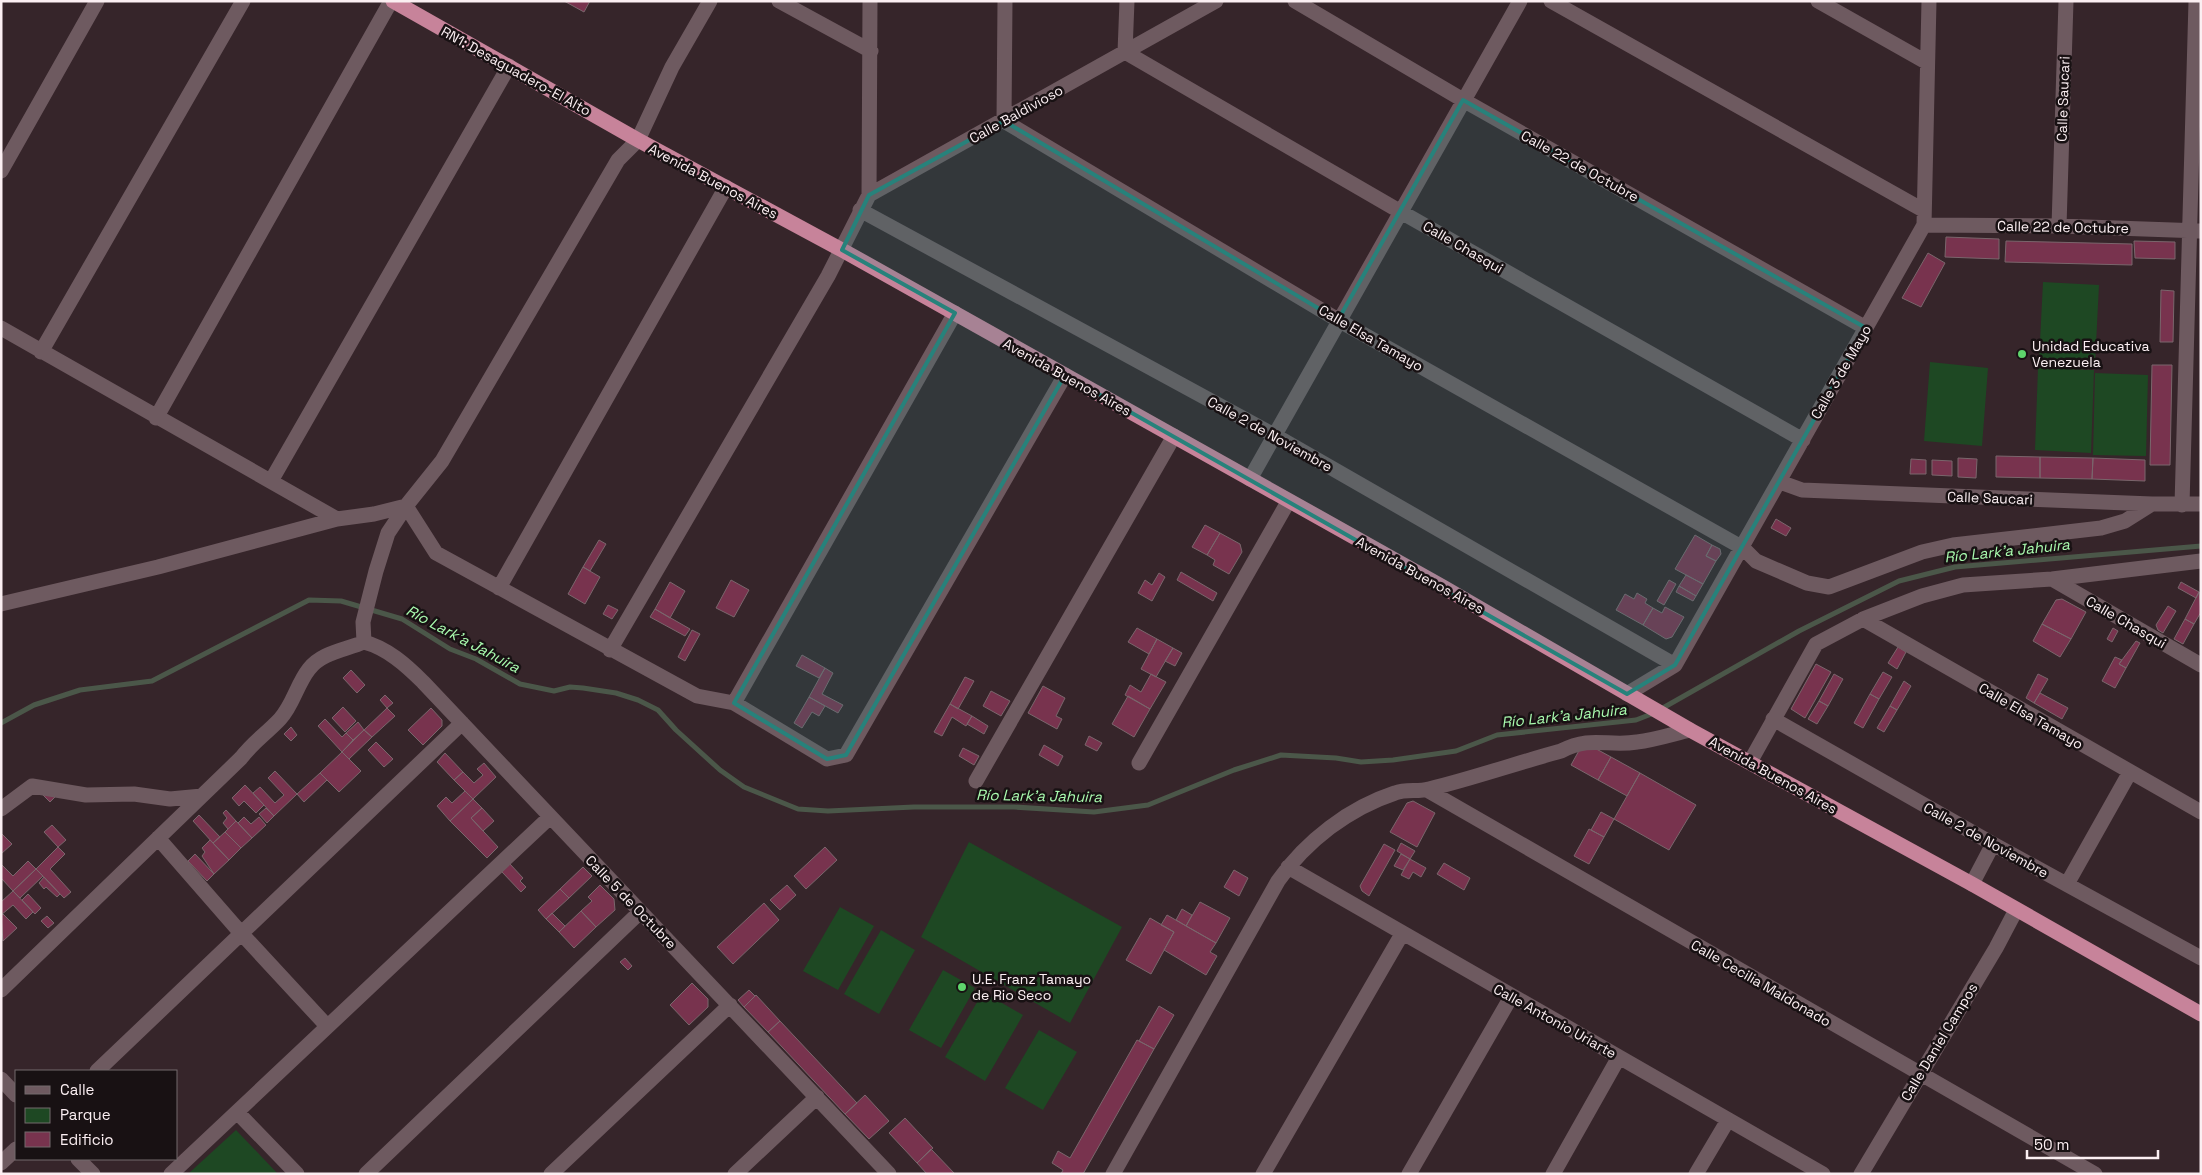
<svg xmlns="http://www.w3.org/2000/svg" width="2202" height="1175" font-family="'Space Grotesk',sans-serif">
	<rect width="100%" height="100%" fill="#36252a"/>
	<path fill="#1e4823" d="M2043 282 2099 285 2095 364 2039 361Z
		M1930 362 1988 368 1982 446 1924 441Z
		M2038 368 2094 370 2091 453 2035 450Z
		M2095 373 2148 375 2146 456 2093 455Z
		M969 842 1122 927 1070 1023 921 937Z
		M840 907 874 926 838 990 803 971Z
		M881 930 915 950 879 1014 844 994Z
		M943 970 975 988 941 1048 909 1030Z
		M983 992 1023 1015 985 1081 945 1057Z
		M1039 1030 1077 1052 1043 1110 1005 1088Z
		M236 1130 278 1174H188Z"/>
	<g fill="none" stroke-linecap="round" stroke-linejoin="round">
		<path stroke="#4b5749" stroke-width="5" d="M1661 709 1799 631 1899 581 1955 567 2201 546
			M1 723 34 705 80 690 152 681 309 600 341 601 402 619 450 649 476 659 520 684 554 691 570 687 583 688 616 693 638 700 658 710 676 730 720 770 744 787 798 809 828 811 914 807H1014L1094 812 1148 805 1234 770 1281 755 1336 758 1361 762 1393 760 1456 751 1497 735 1636 720 1654 713"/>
	</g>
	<path fill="#78334e" stroke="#7a666c" d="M564 1H590L584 12Z
		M1946 237 1999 239V259L1945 257Z
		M2006 241 2132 244V265L2005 262Z
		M2134 241 2175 242V259L2135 258Z
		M1928 253 1945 263 1921 307 1902 298Z
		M2161 290 2174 291 2173 342H2160Z
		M2152 365H2172L2170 465H2150Z
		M1996 456 2040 457V478L1996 477Z
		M2040 457 2093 458 2092 479 2040 478Z
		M1958 458 1977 459 1976 478 1958 477Z
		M2093 458 2145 460V481L2092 479Z
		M1911 459 1926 460V474H1910Z
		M1932 460 1952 461V476L1932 475Z
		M1776 519 1791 528 1786 536 1771 528Z
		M1205 525 1220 533 1207 555 1192 547Z
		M1220 533 1240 544 1242 552 1229 574 1213 565 1215 560 1207 555Z
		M1695 535 1712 545 1706 556 1716 561 1703 584 1675 569Z
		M599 540 606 544 590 571 583 567Z
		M1712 545 1720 549 1721 554 1716 561 1706 556Z
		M583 567 600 577 585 604 568 594Z
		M1181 572 1217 593 1213 601 1177 580Z
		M1159 573 1165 577 1152 601 1138 593 1145 580 1152 585Z
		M1686 575 1703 584 1696 596 1679 586Z
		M731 580 749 590 734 617 716 608Z
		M1669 580 1676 584 1664 605 1657 601Z
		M670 582 685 591 670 618 655 609Z
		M2181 582 2199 592 2196 598 2178 588Z
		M1679 586 1696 596 1693 601 1676 592Z
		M2199 592 2201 612 2194 624 2185 619Z
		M1637 593 1647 599 1645 603 1653 608 1643 625 1616 610 1625 594 1634 599Z
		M2062 599 2086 612 2071 639 2042 624 2056 600Z
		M608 605 618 610 612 619 603 614Z
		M2168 606 2176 611 2163 633 2158 630 2156 625Z
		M1665 607 1684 617 1672 637 1666 639 1643 625 1653 608 1662 613Z
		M655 609 690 629 685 636 650 617Z
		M2185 619 2194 624 2183 644 2174 639Z
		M2042 624 2071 639 2060 657 2033 641Z
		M1137 628 1157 639 1149 654 1128 642Z
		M2113 628 2118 631 2112 642 2107 639Z
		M692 630 700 634 685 661 678 657Z
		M1157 639 1173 648 1156 677 1141 669Z
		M2136 641 2140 643 2126 668 2119 664Z
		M1898 647 1906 652 1897 669 1888 663Z
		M1173 648 1182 653 1175 666 1165 661Z
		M802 655 825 668 819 678 796 666Z
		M2115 657 2122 660 2119 664 2126 668 2115 688 2102 681Z
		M1816 664 1831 672 1805 718 1791 709Z
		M825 668 833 673 822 694 843 705 838 713 809 697Z
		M351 670 365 685 357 693 343 678Z
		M1883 672 1892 677 1879 699 1870 694Z
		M1151 674 1166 682 1150 709 1125 695 1130 685 1141 692Z
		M1834 674 1843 679 1828 706 1819 701Z
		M2038 674 2048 679 2034 703 2026 698Z
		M965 677 974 681 958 709 950 704Z
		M1904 681 1911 686 1897 710 1890 706Z
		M1043 686 1065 698 1056 716 1062 719 1057 729 1028 713Z
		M991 691 1010 701 1001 716 983 706Z
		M2040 693 2068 708 2062 719 2034 703Z
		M1870 694 1879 699 1863 728 1854 723Z
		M385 695 393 703 387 708 380 700Z
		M1128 696 1150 709 1134 737 1112 724Z
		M809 697 825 706 819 716 812 712 802 728 794 723Z
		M1819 701 1828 706 1817 724 1808 719Z
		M950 704 972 716 966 726 952 717 942 736 934 732Z
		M1890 706 1897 710 1884 732 1877 728Z
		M343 707 356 721 345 732 332 718Z
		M387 708 395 716 372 737 364 730Z
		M431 708 442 720V726L423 745 408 730Z
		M972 716 988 726 984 734 967 724Z
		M325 719 342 737 346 733 353 740 342 752 318 726Z
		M358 722 364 730 353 740 346 733Z
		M291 727 297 735 291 741 284 734Z
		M364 730 372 737 349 759 342 752Z
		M1089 736 1102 743 1097 751 1085 745Z
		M376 742 393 759 384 767 368 750Z
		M1044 745 1063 756 1058 766 1039 755Z
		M1589 745 1611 757 1598 780 1571 765 1581 747Z
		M963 748 979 756 974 765 959 756Z
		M342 752 361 771 339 792 320 773Z
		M445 753 463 772 454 780 437 762Z
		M1611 757 1640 773 1627 796 1598 780Z
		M484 763 496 777 473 799 454 780 463 772 474 783 483 775 477 769Z
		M275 771 297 794 274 816 253 793 260 787 275 803 284 795 268 778Z
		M320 773 327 780 304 802 297 794Z
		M1640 773 1696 805 1669 850 1614 819Z
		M245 785 264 805 256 813 244 801 239 806 232 798Z
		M465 791 473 799 450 821 437 806 446 797 452 803Z
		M40 792 55 797 50 802Z
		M473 799 482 808 471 818 498 847 487 858 450 821Z
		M1413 801 1435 813 1417 847 1390 832 1407 803Z
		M266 808 274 816 267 823 259 814Z
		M482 808 494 821 483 831 471 818Z
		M226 810 236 821 228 829 223 823 227 818 223 813Z
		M1601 812 1614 819 1604 837 1591 830Z
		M199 815 220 837 213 843 193 821Z
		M244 817 251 824 259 817 266 825 252 838 238 823Z
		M236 821 252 838 241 848 225 832Z
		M52 825 66 840 58 847 44 832Z
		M1589 829 1604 837 1589 864 1574 856Z
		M225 832 241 848 229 860 213 843Z
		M1 833 12 844 1 854Z
		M210 840 229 860 214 874 202 856 205 852 202 848Z
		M1401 843 1415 851 1410 859 1397 851Z
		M1384 844 1395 850 1369 896 1362 891 1360 886Z
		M58 847 65 854 50 869 71 892 64 898 36 869Z
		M825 847 837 860 806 889 794 876Z
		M195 854 214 874 207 881 188 861Z
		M1401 854 1410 859 1403 870 1394 866Z
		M1410 859 1426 868 1421 877 1413 872 1409 879 1401 875Z
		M28 861 36 869 13 891 1 878V864L13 876Z
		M1444 863 1470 878 1464 890 1437 874Z
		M510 864 523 878 520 881 526 887 521 892 502 872Z
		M583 867 592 876 569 898 560 889Z
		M36 869 43 876 20 898 13 891Z
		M1234 870 1248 878 1239 896 1224 887Z
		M44 877 60 894 57 897 46 887 44 889 39 883Z
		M600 885 614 899 615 910 596 927 581 911 592 901 588 897Z
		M787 885 796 895 780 910 770 900Z
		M560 889 569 898 546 919 538 910Z
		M13 891 33 912 26 919 13 905 1 915V902Z
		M28 894 41 908 35 914 22 900Z
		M1200 902 1230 918 1216 943 1186 926Z
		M764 903 779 920 733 964 717 947Z
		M1182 909 1192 915 1186 926 1176 920Z
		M581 911 596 927 574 948 559 932Z
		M552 913 565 926 559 932 546 919Z
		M3 914 17 928 3 941 1 915Z
		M1167 915 1216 943 1210 952 1217 956 1206 975 1164 950 1174 932 1161 925Z
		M47 916 54 923 48 928 41 921Z
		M1150 918 1174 932 1151 974 1126 960Z
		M625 958 632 966 628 970 620 962Z
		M692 983 708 999V1007L689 1025 670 1005Z
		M749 990 755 996 744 1007 738 1000Z
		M756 995 780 1021 768 1032 744 1007Z
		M1159 1006 1174 1015 1154 1049 1139 1041Z
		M780 1021 857 1103 845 1114 768 1032Z
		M1137 1040 1154 1049 1083 1174H1061L1063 1170 1052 1163 1058 1151 1070 1158Z
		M865 1095 889 1121 869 1139 845 1114Z
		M905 1118 933 1148 917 1163 889 1133Z
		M931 1149 955 1174H927L917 1163Z"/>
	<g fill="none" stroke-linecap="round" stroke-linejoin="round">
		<path stroke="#6e5a60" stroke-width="15" d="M779 1 871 51
			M1005 1 1004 121 1338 320 1743 548 1756 561 1807 583 1829 587 1922 552 1953 545 2101 528 2125 521 2152 504
			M1127 1 1125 52 1401 212 1803 440
			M1295 1 1463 100 1866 328
			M1551 1 1923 210
			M1818 1 1926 62
			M1 171 97 1
			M869 195 870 1
			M860 210 1274 435 1675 665
			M1924 225 2059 226 2201 231
			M2059 226 2066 1
			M1 328 337 519
			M41 352 243 1
			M156 418 391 1
			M1250 479 1520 1
			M271 481 509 66
			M1780 482 1802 490 2152 504H2201
			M2182 505 2196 1
			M2052 579 2201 665
			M499 588 726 187
			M1 604 158 567 337 519 374 514 406 506 442 461 618 160 638 140
			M1863 619 2201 812
			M364 642 363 622 376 571 388 533 406 506 436 553 697 696 734 703 827 759 846 755 1065 375
			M364 642C387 648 406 665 423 682L889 1174
			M610 650 828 276 869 195 1216 1
			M1627 694 1675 665 1924 225 1929 1
			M734 703 955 313
			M1773 719 1993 844 2201 958
			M1750 762 1816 644 1863 619 1922 596 1963 585 2052 579 2201 561
			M1139 763 1288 502
			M976 781 1174 436
			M1427 790 2095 1174
			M1 809 32 786 86 795 134 794 170 799 202 796
			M158 838 240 932 327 1026
			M1288 867 1823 1174
			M1972 884 1993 844
			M2067 884 2130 772
			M1 990 241 758C254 741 266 734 280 719 293 705 297 684 309 669 322 652 346 650 364 642
			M97 1071 462 723
			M1 1079 16 1095
			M237 1112 297 1174
			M78 1159 93 1174
			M1 1163 16 1149
			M171 1174 550 817
			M366 1174 640 912
			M551 1174 730 1005
			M735 1174 817 1097
			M1113 1174 1278 881C1306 841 1349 808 1395 793 1406 789 1418 792 1429 789 1474 778 1517 763 1561 751 1592 735 1607 747 1637 742 1655 740 1673 734 1690 730
			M1263 1174 1402 934
			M1409 1174 1511 997
			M1553 1174 1619 1057
			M1696 1174 1728 1120
			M1861 1174 1996 948 2016 910"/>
		<path stroke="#6e5a60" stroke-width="15" d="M638 140 672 67 710 1"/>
		<path stroke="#c7839a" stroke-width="15" d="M393 1 638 140 842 250 1443 587 1690 730 1972 884 2201 1014"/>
	</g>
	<path fill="#27827b" fill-opacity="0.2" stroke="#27827b" stroke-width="4" stroke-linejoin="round" d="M1463 100 1866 328 1675 665 1627 694 1065 375 846 755 827 759 734 703 955 313 842 250 869 195 1004 121 1338 320Z"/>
	<g fill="#5ed56c" stroke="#181113" stroke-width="2">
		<circle cx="2022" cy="354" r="5"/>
		<circle cx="962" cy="987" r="5"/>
	</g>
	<g text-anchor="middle" stroke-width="5" stroke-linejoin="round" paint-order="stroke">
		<g font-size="14" fill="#fbeff2" stroke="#181113">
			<text transform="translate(516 71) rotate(29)" y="5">RN1: Desaguadero-El Alto</text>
			<text transform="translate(2063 99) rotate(-88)" y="5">Calle Saucari</text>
			<text transform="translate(1016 114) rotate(-29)" y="5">Calle Baldivioso</text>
			<text transform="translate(1580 166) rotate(29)" y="5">Calle 22 de Octubre</text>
			<text transform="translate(713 181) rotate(28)" y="5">Avenida Buenos Aires</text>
			<text transform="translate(2063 227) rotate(1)" y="5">Calle 22 de Octubre</text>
			<text transform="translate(1463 247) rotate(30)" y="5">Calle Chasqui</text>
			<text transform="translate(1371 338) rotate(30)" y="5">Calle Elsa Tamayo</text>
			<text transform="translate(1841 372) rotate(-60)" y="5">Calle 3 de Mayo</text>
			<text transform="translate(1067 377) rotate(29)" y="5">Avenida Buenos Aires</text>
			<text transform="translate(1270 434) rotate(29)" y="5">Calle 2 de Noviembre</text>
			<text transform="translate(1990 498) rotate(2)" y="5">Calle Saucari</text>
			<text transform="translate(1420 575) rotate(29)" y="5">Avenida Buenos Aires</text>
			<text transform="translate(2126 622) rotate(30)" y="5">Calle Chasqui</text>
			<text transform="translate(2031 716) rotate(30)" y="5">Calle Elsa Tamayo</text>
			<text transform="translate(1773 775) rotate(29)" y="5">Avenida Buenos Aires</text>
			<text transform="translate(1986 840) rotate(29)" y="5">Calle 2 de Noviembre</text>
			<text transform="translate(631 902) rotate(46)" y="5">Calle 5 de Octubre</text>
			<text transform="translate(1761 983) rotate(30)" y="5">Calle Cecilia Maldonado</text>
			<text transform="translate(1555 1021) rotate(29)" y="5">Calle Antonio Uriarte</text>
			<text transform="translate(1939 1042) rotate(-59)" y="5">Calle Daniel Campos</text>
		</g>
		<g font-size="14" fill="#fbeff2" stroke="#181113" text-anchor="start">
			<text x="2032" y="351">Unidad Educativa<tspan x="2032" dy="16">Venezuela</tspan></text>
			<text x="972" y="984">U.E. Franz Tamayo<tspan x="972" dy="16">de Rio Seco</tspan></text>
		</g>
		<g font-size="15" font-style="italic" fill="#aafcaf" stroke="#181113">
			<text transform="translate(2007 551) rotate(-6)" y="5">Río Lark’a Jahuira</text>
			<text transform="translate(463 639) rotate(28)" y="5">Río Lark’a Jahuira</text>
			<text transform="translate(1564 716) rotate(-6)" y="5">Río Lark’a Jahuira</text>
			<text transform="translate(1039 796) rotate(1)" y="5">Río Lark’a Jahuira</text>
		</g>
	</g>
	<rect width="2202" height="1175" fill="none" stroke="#fbeff2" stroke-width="5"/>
	<rect x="15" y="1070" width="162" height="90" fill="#181113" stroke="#736a6c"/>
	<rect x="25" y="1086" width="25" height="8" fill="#6e5a60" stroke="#736a6c"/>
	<text x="60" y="1095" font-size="15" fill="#fbeff2">Calle</text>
	<rect x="25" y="1108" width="25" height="15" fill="#1e4823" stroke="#736a6c"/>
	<text x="60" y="1120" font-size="15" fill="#fbeff2">Parque</text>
	<rect x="25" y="1132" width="25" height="15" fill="#78334e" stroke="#736a6c"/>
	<text x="60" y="1145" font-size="15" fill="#fbeff2">Edificio</text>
	<path d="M2027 1150v8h131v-8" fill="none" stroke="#fbeff2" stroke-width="2.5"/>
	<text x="2034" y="1150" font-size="15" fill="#fbeff2" stroke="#181113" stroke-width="4" paint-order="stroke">50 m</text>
</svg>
